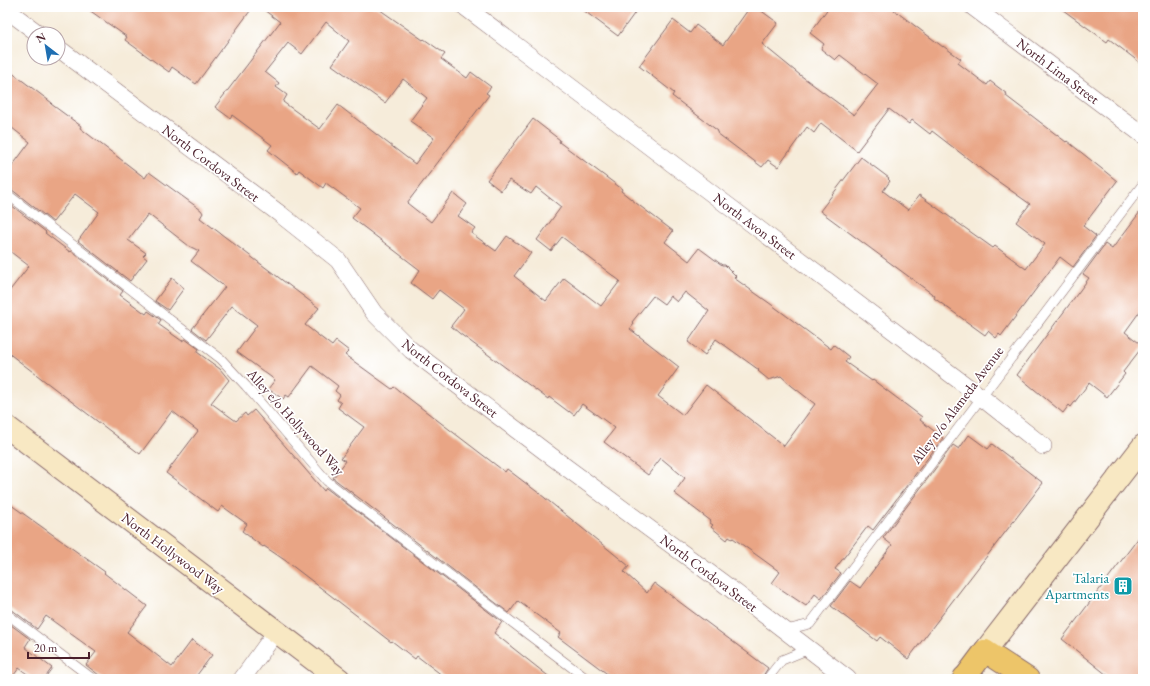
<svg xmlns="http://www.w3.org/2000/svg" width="1150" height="686" font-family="'EB Garamond',serif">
	<rect width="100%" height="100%" fill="#fff"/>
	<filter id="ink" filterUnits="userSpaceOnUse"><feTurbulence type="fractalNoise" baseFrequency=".025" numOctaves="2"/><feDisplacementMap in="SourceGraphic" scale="8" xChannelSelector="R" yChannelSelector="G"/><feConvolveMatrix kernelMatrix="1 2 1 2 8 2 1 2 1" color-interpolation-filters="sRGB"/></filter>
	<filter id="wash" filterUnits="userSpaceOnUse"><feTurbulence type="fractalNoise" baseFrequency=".012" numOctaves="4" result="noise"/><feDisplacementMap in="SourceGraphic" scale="16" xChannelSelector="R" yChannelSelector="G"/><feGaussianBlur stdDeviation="0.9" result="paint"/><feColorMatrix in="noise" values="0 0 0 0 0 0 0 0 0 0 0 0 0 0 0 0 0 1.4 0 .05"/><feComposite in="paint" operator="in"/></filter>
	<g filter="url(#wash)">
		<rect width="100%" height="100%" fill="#f6ecda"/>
		<g id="blocks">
			<path fill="#e9a585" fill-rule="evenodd" d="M85 7H253L196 84 172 67 169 72 125 40 127 37Z
				M260 7H376L423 40 424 39 445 54 441 59 467 78 471 72 491 87 486 93 489 95 407 203 431 222 453 193 467 204 458 216 475 228 471 233 496 251 507 236 531 253 514 276 546 301 564 278 601 306 620 281 562 237 551 251 537 240 561 207 536 187 531 194 509 180 501 191 487 180 533 119 560 140 559 142 622 189 621 191 636 203 673 231 665 242 689 261 699 248 722 265H725L736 276 734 278 772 305 831 349 834 345 849 357 845 362 872 381 873 380 922 417 920 420 943 438 873 530 868 526 835 569 841 573 821 599 815 594 806 606 772 583 780 572 733 538 732 539 729 537 727 540 711 527 713 525 710 523 711 521 674 493 685 478 661 458 648 475 604 442 615 428 582 404 574 415 569 411V412L549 397 548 399 459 333 451 326 464 309 439 290 432 299 411 283 420 270 352 218 360 208 326 183 323 188 299 170 297 173 268 150 272 145 232 115 230 118 215 107 280 22ZM326 22 349 41 332 65 385 103 403 79 427 98 410 121 434 138 415 164 338 105 320 129 283 102 287 95 276 87 279 83 265 72 288 43 302 54ZM685 292 709 311 688 342 705 355 716 339 759 370 758 371 769 380 781 376 792 386 815 404 784 446 706 385 683 415 658 396 679 367 630 329 634 324 632 322 653 296 664 304 670 296 677 302Z
				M579 7H639L618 36Z
				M750 7H756L778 23 762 44 800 75 854 115 878 84 840 55 835 60 821 49 824 44 810 33 829 7H890L943 47V46L961 59 958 63 987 85 990 81 1007 94 1006 96 1066 142 1067 141 1117 181 1083 226 1096 236 1073 267 1060 257 1001 336 999 334 996 338 988 331 985 335 934 298 935 296 820 211 861 157 889 178 888 179 890 181 883 191 908 210 919 195 993 248 995 246 1026 269 1045 244 1016 222 1030 204 989 175 932 131 930 134 912 120 909 124 889 109 857 151 821 123 814 133 807 127 778 167 768 160 762 167 717 133 718 131 672 96 674 93 639 66 673 20 690 33 696 25 723 45Z
				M1059 7H1143V65L1109 39 1107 42Z
				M7 69 52 103 51 104 81 126 80 128 145 178 149 172 201 210 203 213 200 218 319 308 305 325 332 346 336 341 349 351 345 355 392 389 394 387 505 472 507 469 540 494 629 566 624 572 647 593 654 583 768 668 761 679H614L558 637 561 633 518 601 509 613 333 478 346 461 341 458 364 427 338 408 341 403 337 400 340 395 335 391 338 386 312 366 289 397 286 395 283 399 268 389 275 380 237 352 257 325 232 306 206 340 192 329 225 287 191 261 199 251 189 246 148 214 128 240 146 253 143 256 147 259 130 281 78 241 99 212 75 194 53 222 11 189 7 188V173L30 142 7 124Z
				M7 202 46 232 45 233 70 252 71 251 123 291 120 295 146 314 148 311 161 320 158 324 182 341 185 339 199 349 197 352 220 369 229 380 211 403 236 421 245 413 247 416 254 410 324 491 326 488 502 622 494 633 552 679H447L417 656 415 659 392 641 391 642 286 561 264 546 263 547 242 531 247 524 222 506 218 512 166 473 198 431 172 411 140 454 7 352V294L29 266 7 249Z
				M1143 208V307L1125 332 1143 346 1123 372 1125 374 1107 397 1089 383 1071 407 1069 405 1063 413 1017 375 1089 278 1083 274 1105 244 1112 249Z
				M172 278 184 288 168 310 155 301Z
				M969 435 988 449 992 444 1043 483 908 659 880 637 877 641 831 606 850 581 860 588 892 545 883 538 953 445 959 449Z
				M7 502 105 572 104 573 147 606 127 632 172 667 192 640 212 655 194 679H104L86 665 96 652 46 616 37 629 11 609 7 608Z
				M1143 532V679H1112L1062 639Z
				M7 622 30 639 25 647 52 668 44 679H34L19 668 11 679H7Z"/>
		</g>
	</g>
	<g filter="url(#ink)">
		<use href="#blocks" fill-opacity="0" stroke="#866768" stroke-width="1"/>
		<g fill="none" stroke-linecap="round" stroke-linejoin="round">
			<g stroke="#866768" stroke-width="10">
				<path id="lane" d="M7 194 221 359 246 386 327 481 356 504 587 679
					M7 614 93 679
					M786 630 810 624 1143 184
					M767 679 782 660 809 649"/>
			</g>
			<g stroke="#866768" stroke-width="18">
				<path id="street" d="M465 7 981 397 1043 446
					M973 7 1143 135
					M7 10 39 34
					M58 48 280 214 338 260 374 313 411 350 563 465 723 583 848 679
					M242 679 276 632"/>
			</g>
			<g stroke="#866768" stroke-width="24">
				<path id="secondary" d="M7 427 339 679
					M985 651 1143 446"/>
			</g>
			<g stroke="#866768" stroke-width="24">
				<path id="primary" d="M964 679 985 651"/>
			</g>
			<g stroke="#866768" stroke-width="24">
				<path id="highway" d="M985 651 1028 679
					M964 678 966 679"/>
			</g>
			<use href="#lane" stroke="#fff" stroke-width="9"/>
			<use href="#street" stroke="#fff" stroke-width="17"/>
			<use href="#secondary" stroke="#f8e8c3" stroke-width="22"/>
			<use href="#primary" stroke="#edc569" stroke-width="22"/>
			<use href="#highway" stroke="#edc569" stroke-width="22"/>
		</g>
	</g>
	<defs>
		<g id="building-square" transform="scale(1)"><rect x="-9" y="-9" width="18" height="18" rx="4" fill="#0f9aa8" stroke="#fff"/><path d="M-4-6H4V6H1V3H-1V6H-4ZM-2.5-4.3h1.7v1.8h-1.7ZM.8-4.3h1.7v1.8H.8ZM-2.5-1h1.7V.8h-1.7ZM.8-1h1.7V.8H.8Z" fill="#fff"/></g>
	</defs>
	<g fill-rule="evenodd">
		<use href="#building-square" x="1123" y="586"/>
	</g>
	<g text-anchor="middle" stroke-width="3.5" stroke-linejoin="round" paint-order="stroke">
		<g font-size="14" fill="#4a1f2b" stroke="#fff">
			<text transform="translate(1058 71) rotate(37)" y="5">North Lima Street</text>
			<text transform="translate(211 163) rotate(37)" y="5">North Cordova Street</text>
			<text transform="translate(755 226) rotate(37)" y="5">North Avon Street</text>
			<text transform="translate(450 378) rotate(38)" y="5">North Cordova Street</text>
			<text transform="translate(957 405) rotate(-53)" y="5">Alley n/o Alameda Avenue</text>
			<text transform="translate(296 422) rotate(48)" y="5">Alley e/o Hollywood Way</text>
			<text transform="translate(173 553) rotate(37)" y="5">North Hollywood Way</text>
			<text transform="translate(709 573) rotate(37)" y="5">North Cordova Street</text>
		</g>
		<g font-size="14" fill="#0d838f" stroke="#fff" text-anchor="end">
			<text x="1109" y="583">Talaria<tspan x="1109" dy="16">Apartments</tspan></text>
		</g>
	</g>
	<rect width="1150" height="686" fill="none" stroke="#fff" stroke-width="24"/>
	<g transform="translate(46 46) rotate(329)"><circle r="19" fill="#ffffff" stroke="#b7a5aa"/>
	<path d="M0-3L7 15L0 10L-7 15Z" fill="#1f6fb2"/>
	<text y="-6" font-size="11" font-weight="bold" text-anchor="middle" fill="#4a1f2b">N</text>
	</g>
	<path d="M28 652v6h61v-6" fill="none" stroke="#4a1f2b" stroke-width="2"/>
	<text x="34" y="652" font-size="12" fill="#4a1f2b" stroke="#ffffff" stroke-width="3" paint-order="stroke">20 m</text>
</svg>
